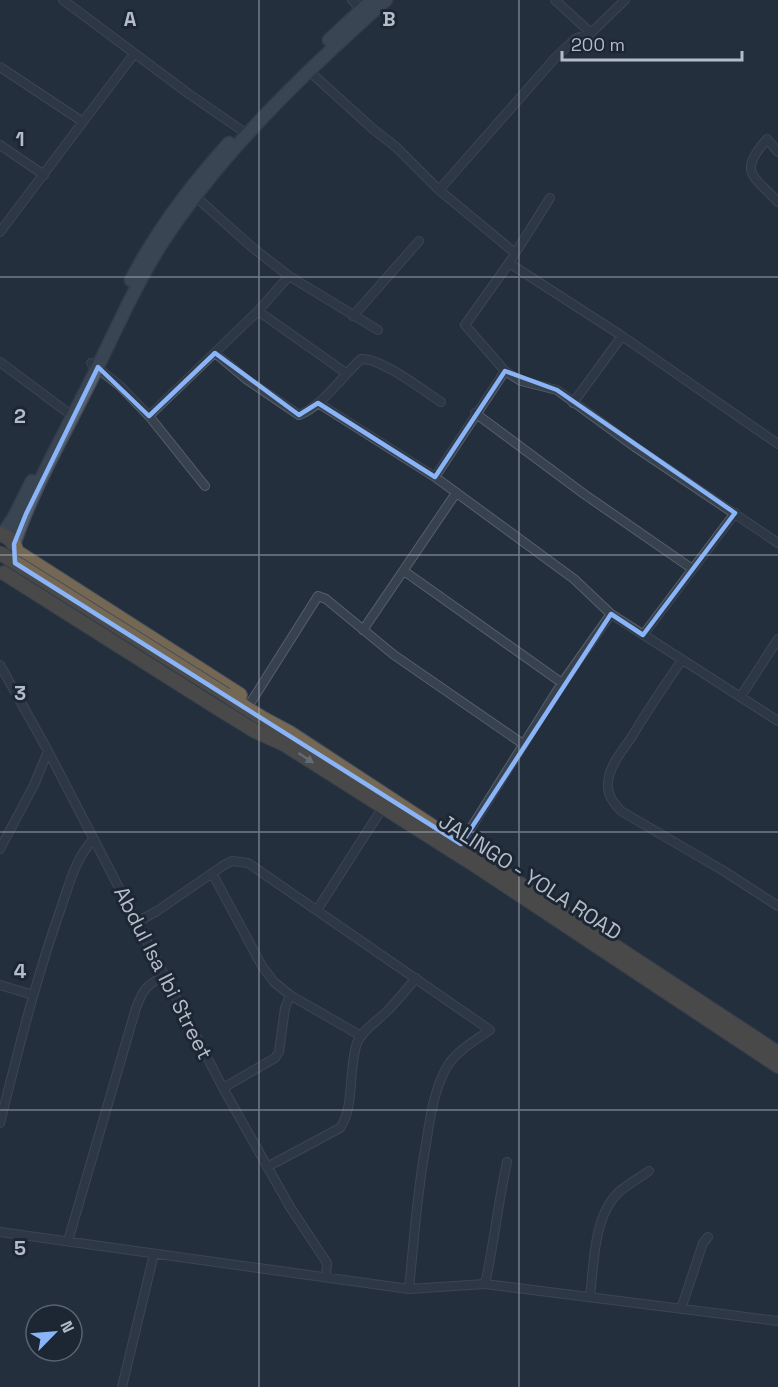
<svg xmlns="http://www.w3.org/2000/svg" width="778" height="1387" font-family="'Space Grotesk',sans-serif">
	<rect width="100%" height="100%" fill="#242f3e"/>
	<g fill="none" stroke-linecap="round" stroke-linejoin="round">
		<g stroke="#565f6c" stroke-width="10">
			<path id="street" d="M63 0 189 94 247 134
				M352 0 364 12
				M555 0 591 33
				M0 67 83 122
				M309 71 373 129 396 147 439 190 515 253
				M0 145 44 175
				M778 152 767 139C738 173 752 174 778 202
				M439 190 555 58 575 39 591 33 625 0
				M196 197 253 248 289 276
				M550 198 509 263 465 325 505 371 521 381 557 390 635 447 778 543
				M0 232 134 54
				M509 263 622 336 778 444
				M258 311 346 373
				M353 316 419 241
				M215 353 246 379 299 415C321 407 343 376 361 359 380 357 424 391 441 402
				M0 362 67 412
				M91 363 120 386 149 416 258 311 289 276 378 330
				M318 403 435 477 574 579 611 614 778 721
				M573 403 622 336
				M475 413 584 494 691 568
				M149 416 205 486
				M435 477 505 371
				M404 571 562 683
				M363 630 456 493
				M643 635 735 513
				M682 660C664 686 647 711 631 738 622 751 609 766 608 783 607 795 613 802 621 811L722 870 778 906
				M0 665 48 751 223 1088 290 1207 327 1263 326 1277
				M741 696 778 639
				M251 702 318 596 326 599 394 655 523 744
				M461 844 562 683 611 614
				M0 849 34 785 48 751
				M212 873 262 966 274 982 290 995 361 1036
				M317 910 383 807
				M137 922 157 911 224 865 232 861 248 863 490 1030C476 1040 458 1050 448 1065 434 1088 430 1118 426 1144 417 1192 414 1240 409 1289
				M0 985 33 995
				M223 1088 275 1058 279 1052 285 1008 290 995
				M0 1123C18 1051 36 978 61 908 69 885 76 856 94 839
				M267 1167 340 1128C355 1107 348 1069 357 1043 362 1030 379 1020 388 1010 398 1000 407 989 416 978
				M0 1232 409 1289 485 1284 778 1321
				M68 1241 136 1008C143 989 147 985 165 975
				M485 1284C494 1244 498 1203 507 1162
				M590 1297C594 1265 593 1216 619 1192 628 1184 639 1178 649 1171
				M681 1309 703 1243 708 1237
				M122 1387 154 1254"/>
		</g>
		<g stroke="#414a57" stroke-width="15">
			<path id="primary" d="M329 40 372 0
				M131 280C157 230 192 184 229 143
				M2 535 14 517 32 481
				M14 544C32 491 60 442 85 392 111 342 132 290 162 243 222 151 304 73 386 0"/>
		</g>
		<g stroke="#434c59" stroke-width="16">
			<path id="highway" d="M0 534C12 538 18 546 16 559
				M17 552 240 695
				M4 573 216 707 255 731 284 744 478 867 778 1066
				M226 695 262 718 290 733 778 1053"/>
		</g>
		<use href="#street" stroke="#38414e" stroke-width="8"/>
		<use href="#primary" stroke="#56606e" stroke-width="12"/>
		<use href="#highway" stroke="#746855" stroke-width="14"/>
		<g stroke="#434c59" stroke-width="16" stroke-linecap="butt">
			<path id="highway-bridge" d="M0 553 226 695"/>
		</g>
		<use href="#highway-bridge" stroke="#746855" stroke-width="14"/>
	</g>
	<defs><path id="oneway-solid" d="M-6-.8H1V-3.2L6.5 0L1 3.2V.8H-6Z" transform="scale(1.5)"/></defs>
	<use fill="#aeb4bd" href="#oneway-solid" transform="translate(306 758) rotate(33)"/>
	<path d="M0 0H778V1387H0ZM215 353 299 415 318 403 435 477 505 371 557 390 735 513 643 635 611 614 461 844 15 563 14 544 26 514 98 367 149 416Z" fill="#242f3e" fill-opacity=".55" fill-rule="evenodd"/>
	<path fill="none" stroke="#8ab4f8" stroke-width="4.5" stroke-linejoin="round" d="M215 353 299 415 318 403 435 477 505 371 557 390 735 513 643 635 611 614 461 844 15 563 14 544 26 514 98 367 149 416Z"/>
	<path fill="none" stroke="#b4bcc9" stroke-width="1.5" stroke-opacity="0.55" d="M259 0V1387M519 0V1387M0 277H778M0 555H778M0 832H778M0 1110H778"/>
	<g text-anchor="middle" stroke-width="6" stroke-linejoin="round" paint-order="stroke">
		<g font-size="21" fill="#b4bcc9" stroke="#1d2633">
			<text transform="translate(530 877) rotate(33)" y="7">JALINGO - YOLA ROAD</text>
			<text transform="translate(163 973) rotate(63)" y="7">Abdul Isa Ibi Street</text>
		</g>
	</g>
	<g font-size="20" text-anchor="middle" font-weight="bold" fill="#b4bcc9" stroke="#1d2633" stroke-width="6" stroke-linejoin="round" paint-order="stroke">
		<text x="130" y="26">A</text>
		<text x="389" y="26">B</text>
		<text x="20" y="146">1</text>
		<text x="20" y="423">2</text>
		<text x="20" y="700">3</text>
		<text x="20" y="978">4</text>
		<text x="20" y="1255">5</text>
	</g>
	<g transform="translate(54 1333) rotate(65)"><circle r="28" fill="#1d2633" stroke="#59626f" stroke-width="1.5"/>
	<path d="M0-4.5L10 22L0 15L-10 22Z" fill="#8ab4f8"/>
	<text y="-9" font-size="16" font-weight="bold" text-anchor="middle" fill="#b4bcc9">N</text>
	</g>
	<path d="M562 51v9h180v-9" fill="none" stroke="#b4bcc9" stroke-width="3"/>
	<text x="571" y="51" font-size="18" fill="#b4bcc9" stroke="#1d2633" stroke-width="4.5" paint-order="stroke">200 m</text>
</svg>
